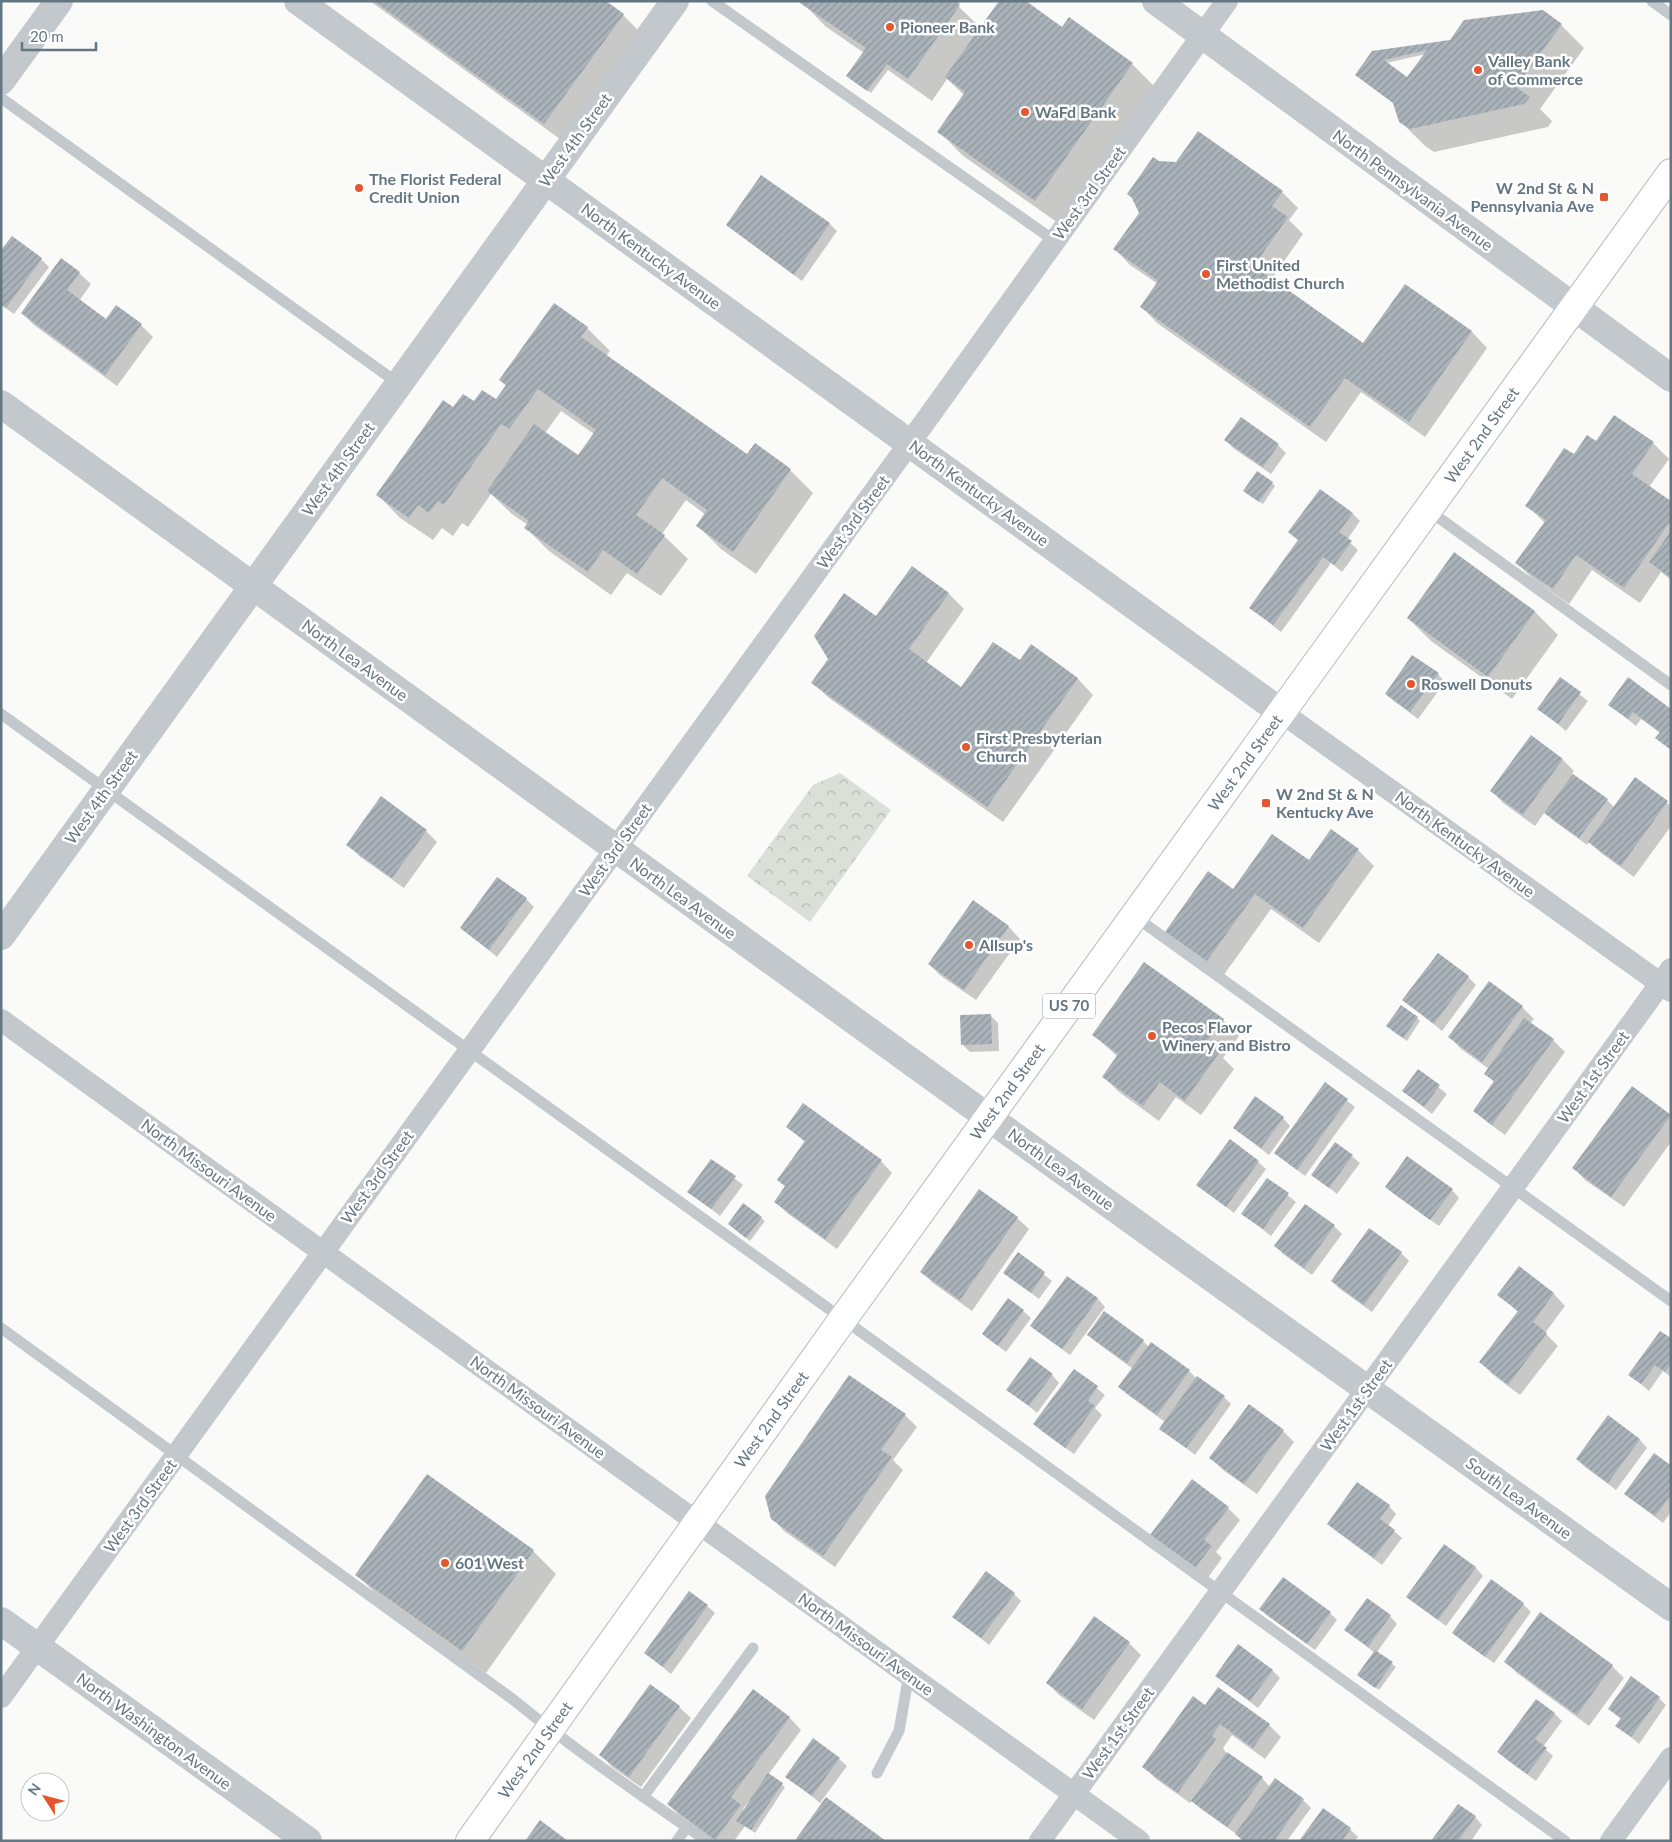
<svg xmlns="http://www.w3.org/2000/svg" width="1672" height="1842" font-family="Lato,sans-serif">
	<defs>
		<pattern id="forest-crowns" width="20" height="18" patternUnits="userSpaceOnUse" patternTransform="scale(1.25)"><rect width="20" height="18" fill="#dadfd7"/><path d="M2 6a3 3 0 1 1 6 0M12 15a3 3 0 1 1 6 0" fill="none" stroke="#b4b9b4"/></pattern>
		<pattern id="building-hatch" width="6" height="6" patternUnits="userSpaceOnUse" patternTransform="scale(1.25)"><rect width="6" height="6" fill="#aab3b9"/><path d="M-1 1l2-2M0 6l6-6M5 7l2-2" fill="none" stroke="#8e969c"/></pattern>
	</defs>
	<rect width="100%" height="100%" fill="#fafaf8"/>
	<path fill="url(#forest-crowns)" d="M840 773 891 810 810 922 747 876 813 785Z"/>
	<path fill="#0003" fill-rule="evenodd" d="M370 1H604L623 15 638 30 560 139Z
		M803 1H961L958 6 981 28 1062 29 1132 64 1155 87 1058 223 962 155 939 131 965 96 947 79 932 101 888 70 871 93 851 79 864 53 825 26 802 2Z
		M1561 25 1584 48 1540 109 1552 121 1548 127 1434 152 1424 145 1400 121 1373 52ZM1426 54 1408 78 1386 63Z
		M1198 133 1282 192 1298 208 1289 220 1303 234 1271 280 1364 345 1406 286 1472 332 1487 348 1425 437 1361 392 1326 442 1157 323 1142 307 1158 284 1130 265 1115 249 1140 213 1158 162 1176 163Z
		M810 211 830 224 837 231 802 281 727 225Z
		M12 238 41 259 49 267 14 314 1 305V252Z
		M79 273 91 284 79 301 106 321 141 325 153 337 117 386 34 325 22 313Z
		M587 328 610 351 606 356 747 456 790 470 813 493 756 574 721 549 698 526 706 515 686 500 662 534 688 559 661 596 627 573 611 595 549 551 526 528 528 525 512 514 491 494 468 527 462 523 453 536 442 528 433 540 400 518 377 494 454 409 474 403 496 401 506 386 501 380ZM561 411 594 434 578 456 545 433Z
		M1241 419 1278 445 1286 453 1271 474 1233 448 1226 440Z
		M1596 443H1653L1669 459 1649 487 1671 502V580L1661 572 1640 603 1592 570 1569 604 1533 579 1517 563 1545 523 1527 505 1574 456Z
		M1272 483 1275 486 1263 504 1248 494Z
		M1320 490 1353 514 1360 521 1347 540 1358 550 1342 572 1331 563 1281 632 1251 608 1299 541Z
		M1454 554 1535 612 1558 635 1512 699 1431 641 1408 618Z
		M948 593 964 609 926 663 962 688 1020 662 1031 646 1078 679 1093 695 1003 822 829 698 813 683Z
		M1438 674 1445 682 1418 719 1394 701 1386 694Z
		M1560 679 1588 701 1566 731 1539 709Z
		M1610 705 1671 710V750L1657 738 1660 733 1641 719 1636 726Z
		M1563 760 1574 771 1572 774 1607 800 1614 807 1635 779 1671 806V826L1634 877 1601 853 1589 842 1587 845 1554 821 1545 812 1535 826 1503 803 1492 791Z
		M426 831 437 842 404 888 359 856 348 844Z
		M1358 850 1374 866 1319 943 1271 909 1223 976 1182 947 1233 891 1310 862Z
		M498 878 526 899 534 907 497 957 461 928Z
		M974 902 1009 927 1020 939 976 1000 941 976 929 964Z
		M1468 977 1476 985 1442 1031 1404 1000Z
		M1489 983 1522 1007 1534 1019 1530 1024 1553 1040 1565 1052 1505 1135 1487 1122 1475 1111 1495 1083 1485 1073 1489 1069 1461 1049 1450 1037Z
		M991 1016 998 1023 999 1051 970 1052 962 1044Z
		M1417 1018 1420 1021 1407 1041 1391 1030Z
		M1223 1020 1239 1036 1223 1058 1234 1069 1201 1115 1176 1097 1159 1121 1119 1092 1104 1077 1118 1057 1094 1035Z
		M1418 1071 1447 1094 1432 1114 1403 1091Z
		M1326 1084 1355 1107 1305 1176 1275 1153Z
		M1632 1087 1671 1115V1142L1624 1207 1585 1180 1574 1168Z
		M1283 1118 1290 1126 1269 1155 1234 1128Z
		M787 1126 881 1161 892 1173 837 1249 787 1213 776 1202 786 1187 779 1180 806 1143Z
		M1352 1156 1360 1163 1337 1194 1313 1175Z
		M712 1161 743 1185 720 1216 689 1191Z
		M1258 1162 1266 1169 1234 1213 1198 1185Z
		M1268 1180 1296 1202 1271 1236 1243 1214Z
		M1386 1187 1452 1190 1459 1198 1439 1226 1394 1194Z
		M1306 1205 1334 1226 1342 1234 1312 1275 1283 1254 1276 1246Z
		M761 1218 765 1221 750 1241 733 1228Z
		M1017 1218 1029 1229 972 1311 933 1283 922 1272Z
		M1370 1230 1401 1253 1409 1261 1372 1312 1340 1289 1332 1281Z
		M1018 1254 1052 1281 1039 1299 1005 1273Z
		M1519 1268 1554 1294 1565 1306 1545 1333 1558 1346 1520 1395 1492 1374 1481 1362 1519 1313 1499 1294Z
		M1067 1277 1098 1299 1105 1307 1070 1355 1040 1333 1032 1326Z
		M1023 1311 1031 1318 1006 1352 983 1334Z
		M1088 1334 1143 1341 1149 1347 1189 1371 1197 1379 1224 1397 1231 1404 1195 1455 1161 1428 1165 1422 1128 1395 1120 1387 1133 1369 1096 1342Z
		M1671 1340V1377L1663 1371 1649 1391 1630 1375Z
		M1074 1370 1105 1395 1095 1408 1102 1415 1074 1454 1043 1432 1035 1424Z
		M1052 1375 1059 1383 1037 1413 1008 1389Z
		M905 1415 917 1427 893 1460 903 1470 835 1567 784 1531 772 1518Z
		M1608 1417 1640 1440 1647 1448 1616 1490 1585 1467 1577 1459Z
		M1283 1431 1294 1442 1257 1494 1223 1470 1211 1458Z
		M1671 1464V1512L1663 1523 1634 1501 1626 1494Z
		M428 1476 533 1551 556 1574 486 1673 380 1598 357 1575Z
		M1389 1506 1396 1514 1388 1526 1402 1538 1382 1565 1336 1531 1328 1524Z
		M1228 1508 1240 1520 1216 1552 1222 1558 1207 1579 1163 1547Z
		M1445 1546 1476 1568 1483 1576 1446 1626 1416 1604 1408 1596Z
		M1491 1581 1523 1604 1531 1612 1494 1663 1462 1640 1454 1632Z
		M1014 1594 1021 1601 989 1645 954 1617Z
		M707 1606 715 1613 671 1674 645 1653Z
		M1261 1609 1330 1613 1337 1620 1315 1650 1268 1616Z
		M1540 1614 1612 1666 1624 1678 1589 1726 1517 1673 1506 1662Z
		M1390 1616 1397 1624 1377 1652 1396 1667 1379 1690 1362 1678 1375 1653 1346 1630Z
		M1095 1618 1129 1643 1141 1655 1094 1720 1059 1695 1048 1683Z
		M1272 1670 1280 1678 1258 1708 1225 1683 1217 1676Z
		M753 1691 790 1718 801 1730 768 1775 785 1787 755 1833 745 1826 734 1841H714L680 1816 668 1804ZM749 1801 750 1802 745 1811 743 1809Z
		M1659 1698 1666 1705 1639 1744 1617 1725 1621 1719 1609 1709Z
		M679 1707 691 1718 641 1787 612 1767 601 1755Z
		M1206 1707 1269 1725 1281 1737 1265 1759 1232 1735 1223 1748 1226 1753 1262 1778 1270 1787 1303 1800 1311 1808 1287 1841H1243L1235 1833 1201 1809 1192 1801 1190 1803 1156 1779 1144 1767Z
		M1554 1713 1562 1721 1543 1747 1553 1756 1536 1781 1507 1760 1499 1752Z
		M839 1759 847 1766 820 1803 787 1776Z
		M1323 1810 1350 1829 1358 1837 1355 1841H1300Z
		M1475 1817 1482 1825 1471 1841H1433Z"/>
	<path fill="url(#building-hatch)" fill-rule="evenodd" d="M374 1H606L624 14 544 124Z
		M801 1H954L960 5 908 79 887 64 867 91 846 76 866 48 800 3Z
		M999 1H1026L1062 27 1069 17 1133 63 1035 201 937 132 965 92 945 77Z
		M1543 10 1562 24 1516 87 1530 97 1524 104 1410 129 1399 122 1393 103 1355 75 1372 51 1450 40 1464 20ZM1427 50 1407 77 1384 60Z
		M1198 131 1283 191 1272 206 1288 217 1254 266 1363 343 1405 284 1472 331 1409 422 1345 378 1310 427 1140 307 1158 281 1113 249 1139 213 1132 198 1127 194 1153 157 1159 161 1176 162Z
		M761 175 830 223 794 275 726 225Z
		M12 236 42 258 6 308 1 304V250Z
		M61 258 80 272 67 290 106 319 116 305 142 324 105 375 21 313Z
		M554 303 588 327 581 337 747 454 755 443 791 469 733 552 696 526 707 510 662 478 636 515 665 535 637 574 603 550 588 572 524 528 529 521 487 491 534 424 578 455 596 430 538 389 509 429 501 424 444 505 438 501 429 513 418 505 409 518 376 495 443 400 453 407 463 394 474 401 482 390 496 399 506 385 499 380Z
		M1614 415 1654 442 1632 474 1671 501V520L1624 588 1576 555 1553 589 1515 563 1546 520 1525 506 1564 448 1574 454 1587 435 1596 441Z
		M1241 417 1279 444 1263 467 1224 440Z
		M1257 471 1273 482 1259 502 1243 491Z
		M1320 489 1353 513 1339 532 1352 541 1334 565 1323 557 1273 625 1249 608 1298 540 1288 532Z
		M1671 531V578L1649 562Z
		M1454 552 1535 611 1488 677 1407 618Z
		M912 566 949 593 909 649 961 687 993 642 1020 660 1031 644 1078 678 987 807 811 683 828 659 814 636 844 593 876 616Z
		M1412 655 1439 673 1410 712 1385 694Z
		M1560 677 1581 692 1558 724 1537 709Z
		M1628 677 1671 709V750L1655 738 1660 732 1633 712 1628 719 1608 705Z
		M1531 735 1563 759 1523 815 1490 791Z
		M1573 774 1608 799 1579 838 1544 813Z
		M1635 777 1668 801 1621 866 1588 842Z
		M381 796 427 830 392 878 346 845Z
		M1331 829 1359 849 1303 928 1255 894 1207 961 1165 932 1208 871 1233 889 1272 834 1309 860Z
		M497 877 527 898 489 950 460 928Z
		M973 900 1009 926 964 990 928 964Z
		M1438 953 1469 976 1434 1024 1402 1000Z
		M1144 962 1224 1019 1206 1043 1219 1053 1185 1101 1160 1082 1143 1106 1102 1077 1118 1054 1092 1035Z
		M1489 981 1523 1006 1482 1062 1448 1037Z
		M1401 1005 1418 1017 1403 1038 1386 1026Z
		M991 1014 992 1044 961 1045 960 1015Z
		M1524 1018 1554 1039 1492 1125 1473 1111 1494 1081 1484 1074Z
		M1418 1069 1440 1085 1424 1107 1402 1091Z
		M1325 1082 1348 1099 1297 1170 1274 1153Z
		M1632 1086 1671 1115 1611 1197 1572 1168Z
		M1255 1096 1284 1117 1261 1148 1233 1128Z
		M803 1103 882 1160 825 1239 774 1202 785 1186 777 1180 805 1141 786 1127Z
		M1230 1139 1259 1161 1226 1207 1196 1185Z
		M1335 1142 1353 1155 1329 1188 1311 1175Z
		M1407 1156 1453 1189 1430 1220 1385 1187Z
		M711 1159 736 1176 711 1209 687 1192Z
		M1267 1178 1289 1193 1263 1229 1241 1214Z
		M979 1189 1018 1217 960 1300 920 1272Z
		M743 1203 762 1217 746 1238 728 1224Z
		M1305 1204 1335 1225 1304 1268 1274 1246Z
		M1369 1228 1402 1252 1364 1305 1331 1281Z
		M1018 1252 1045 1272 1031 1293 1003 1273Z
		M1519 1266 1554 1293 1533 1322 1547 1333 1508 1385 1479 1362 1518 1311 1497 1295Z
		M1067 1276 1098 1298 1062 1349 1030 1326Z
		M1008 1298 1024 1310 998 1346 982 1334Z
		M1104 1311 1144 1340 1127 1363 1087 1335Z
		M1660 1331 1671 1338V1364L1665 1372 1655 1365 1641 1384 1628 1375Z
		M1151 1342 1190 1370 1157 1415 1118 1387Z
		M1030 1357 1053 1374 1029 1406 1006 1390Z
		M1074 1369 1098 1386 1088 1401 1095 1406 1065 1448 1033 1424Z
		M849 1375 906 1414 881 1450 892 1457 823 1556 771 1519 765 1496Z
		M1197 1376 1225 1396 1186 1448 1159 1429Z
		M1249 1404 1284 1430 1244 1484 1209 1458Z
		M1608 1415 1640 1439 1608 1483 1576 1459Z
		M1654 1453 1669 1464 1671 1462V1495L1655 1516 1624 1494Z
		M427 1474 534 1550 462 1651 355 1575Z
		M1192 1479 1229 1507 1204 1540 1212 1546 1194 1569 1150 1535Z
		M1357 1482 1390 1505 1380 1519 1395 1530 1374 1558 1327 1524Z
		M1444 1544 1476 1567 1438 1620 1406 1597Z
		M986 1571 1015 1593 981 1638 952 1617Z
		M1283 1577 1331 1612 1307 1644 1259 1609Z
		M1491 1579 1524 1603 1485 1657 1452 1633Z
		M689 1591 708 1605 663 1667 644 1653Z
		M1367 1598 1391 1615 1368 1647 1344 1630Z
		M1540 1612 1613 1665 1577 1715 1504 1662Z
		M1094 1616 1130 1642 1082 1709 1046 1683Z
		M1238 1644 1273 1670 1250 1701 1215 1676Z
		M1375 1650 1393 1662 1375 1688 1357 1675Z
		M1631 1676 1660 1697 1631 1737 1615 1726 1621 1718 1608 1709Z
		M650 1684 680 1706 629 1777 599 1755Z
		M1218 1687 1270 1724 1253 1748 1220 1724 1212 1736 1216 1739 1178 1793 1142 1767 1193 1696 1205 1705Z
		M753 1689 790 1717 731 1797 741 1805 715 1840 667 1804Z
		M1536 1699 1555 1713 1535 1739 1547 1748 1527 1774 1497 1752Z
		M813 1738 840 1758 812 1796 785 1777Z
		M1227 1752 1263 1777 1227 1827 1191 1801Z
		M768 1773 783 1783 751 1830 736 1821Z
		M1275 1778 1304 1799 1274 1841H1244L1235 1834Z
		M826 1797 886 1841H798L796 1839Z
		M1458 1804 1476 1816 1458 1841H1431Z
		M1323 1808 1351 1828 1342 1841H1299Z
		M540 1820 568 1841H525Z"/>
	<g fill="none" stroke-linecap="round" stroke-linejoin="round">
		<g stroke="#b5babe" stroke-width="30">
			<g id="primary">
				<path id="s1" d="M470 1841 843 1319 1671 173"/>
			</g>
		</g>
		<path stroke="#c3c8cc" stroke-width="11" d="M712 1 1055 241
			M1652 1 1671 15
			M1 98 399 384
			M1428 510 1671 685
			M1 714 843 1319 1565 1841
			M1134 916 1671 1301
			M1 1328 515 1701C576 1751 642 1796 707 1841
			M877 1773 899 1731 909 1674
			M643 1797 753 1648
			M677 1841 687 1827"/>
		<path stroke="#c3c8cc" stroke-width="22" d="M1281 712 1671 991
			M1 1020 1139 1841
			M1 1697 932 412 1227 1
			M1040 1841 1671 969
			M1611 1841 1671 1758"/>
		<path stroke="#c3c8cc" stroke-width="28" d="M298 1 1281 712
			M1156 1 1671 378
			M1 81 59 1
			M1 404 989 1118 1671 1607
			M1 936 675 1
			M1 1621 308 1841"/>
		<use href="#primary" stroke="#fff" stroke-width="28"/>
	</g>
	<g fill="#e4572e" stroke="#fff" stroke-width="2">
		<circle cx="890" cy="27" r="5"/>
		<circle cx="1478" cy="70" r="5"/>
		<circle cx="1025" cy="112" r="5"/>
		<circle cx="359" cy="188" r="5"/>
		<rect x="1599" y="192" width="10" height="10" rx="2.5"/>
		<circle cx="1206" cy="274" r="5"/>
		<circle cx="1411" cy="684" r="5"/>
		<circle cx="966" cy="747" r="5"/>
		<rect x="1261" y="798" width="10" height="10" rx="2.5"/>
		<circle cx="969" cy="945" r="5"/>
		<circle cx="1152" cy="1036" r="5"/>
		<circle cx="445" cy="1563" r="5"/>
	</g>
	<g text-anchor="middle" stroke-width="5" stroke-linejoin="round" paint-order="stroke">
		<rect fill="#fff" stroke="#939fa8" stroke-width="1" x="1043" y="993.5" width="52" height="25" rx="4"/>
		<g font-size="15" font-weight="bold" fill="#657683">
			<text x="1069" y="1011">US 70</text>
		</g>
		<g font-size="16" font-weight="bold" fill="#657683" stroke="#fff" text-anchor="start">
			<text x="900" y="33">Pioneer Bank</text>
			<text x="1488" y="67">Valley Bank<tspan x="1488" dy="18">of Commerce</tspan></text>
			<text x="1035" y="118">WaFd Bank</text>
			<text x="369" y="185">The Florist Federal<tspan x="369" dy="18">Credit Union</tspan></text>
			<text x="1594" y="194" text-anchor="end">W 2nd St &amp; N<tspan x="1594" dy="18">Pennsylvania Ave</tspan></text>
			<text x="1216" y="271">First United<tspan x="1216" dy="18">Methodist Church</tspan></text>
			<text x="1421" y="690">Roswell Donuts</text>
			<text x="976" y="744">First Presbyterian<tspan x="976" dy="18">Church</tspan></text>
			<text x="1276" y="800">W 2nd St &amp; N<tspan x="1276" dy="18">Kentucky Ave</tspan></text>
			<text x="979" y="951">Allsup's</text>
			<text x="1162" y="1033">Pecos Flavor<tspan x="1162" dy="18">Winery and Bistro</tspan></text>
			<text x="455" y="1569">601 West</text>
		</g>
		<g font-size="16" fill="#657683" stroke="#fff">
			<text transform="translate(575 140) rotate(-54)" y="6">West 4th Street</text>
			<text transform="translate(1413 190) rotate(36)" y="6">North Pennsylvania Avenue</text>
			<text transform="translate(1089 193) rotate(-54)" y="6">West 3rd Street</text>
			<text transform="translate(651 256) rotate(36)" y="6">North Kentucky Avenue</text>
			<text dy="6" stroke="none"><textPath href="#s1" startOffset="1732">West 2nd Street</textPath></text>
			<text transform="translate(338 469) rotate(-54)" y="6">West 4th Street</text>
			<text transform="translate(979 493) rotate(36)" y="6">North Kentucky Avenue</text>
			<text transform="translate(853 522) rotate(-54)" y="6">West 3rd Street</text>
			<text transform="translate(355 660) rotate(36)" y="6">North Lea Avenue</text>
			<text dy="6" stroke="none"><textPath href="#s1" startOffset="1328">West 2nd Street</textPath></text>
			<text transform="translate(101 797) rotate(-54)" y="6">West 4th Street</text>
			<text transform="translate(1465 844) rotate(36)" y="6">North Kentucky Avenue</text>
			<text transform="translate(615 850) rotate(-54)" y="6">West 3rd Street</text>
			<text transform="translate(683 898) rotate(36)" y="6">North Lea Avenue</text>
			<text transform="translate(1593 1077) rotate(-54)" y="6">West 1st Street</text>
			<text dy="6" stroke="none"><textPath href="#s1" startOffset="922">West 2nd Street</textPath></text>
			<text transform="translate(1061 1169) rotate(36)" y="6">North Lea Avenue</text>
			<text transform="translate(209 1170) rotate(36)" y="6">North Missouri Avenue</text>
			<text transform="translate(377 1177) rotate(-54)" y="6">West 3rd Street</text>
			<text transform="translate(1356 1405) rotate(-54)" y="6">West 1st Street</text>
			<text transform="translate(538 1407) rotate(36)" y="6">North Missouri Avenue</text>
			<text dy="6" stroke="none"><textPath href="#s1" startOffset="518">West 2nd Street</textPath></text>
			<text transform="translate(1519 1498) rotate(36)" y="6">South Lea Avenue</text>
			<text transform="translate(140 1506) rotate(-54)" y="6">West 3rd Street</text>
			<text transform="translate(866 1644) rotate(36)" y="6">North Missouri Avenue</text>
			<text transform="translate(154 1731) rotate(36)" y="6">North Washington Avenue</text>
			<text transform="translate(1118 1733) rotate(-54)" y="6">West 1st Street</text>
			<text dy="6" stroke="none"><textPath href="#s1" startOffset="112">West 2nd Street</textPath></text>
		</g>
	</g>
	<rect width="1672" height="1842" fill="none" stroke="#657683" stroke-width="5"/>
	<g transform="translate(45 1797) rotate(306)"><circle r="24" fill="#ffffff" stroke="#c1c8cd"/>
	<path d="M0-4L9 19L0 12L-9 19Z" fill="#e4572e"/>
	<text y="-8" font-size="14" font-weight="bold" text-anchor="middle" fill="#657683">N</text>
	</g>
	<path d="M22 42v8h74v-8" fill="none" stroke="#657683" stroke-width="2.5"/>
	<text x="30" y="42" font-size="15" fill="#657683" stroke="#ffffff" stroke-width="4" paint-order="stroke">20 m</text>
</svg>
